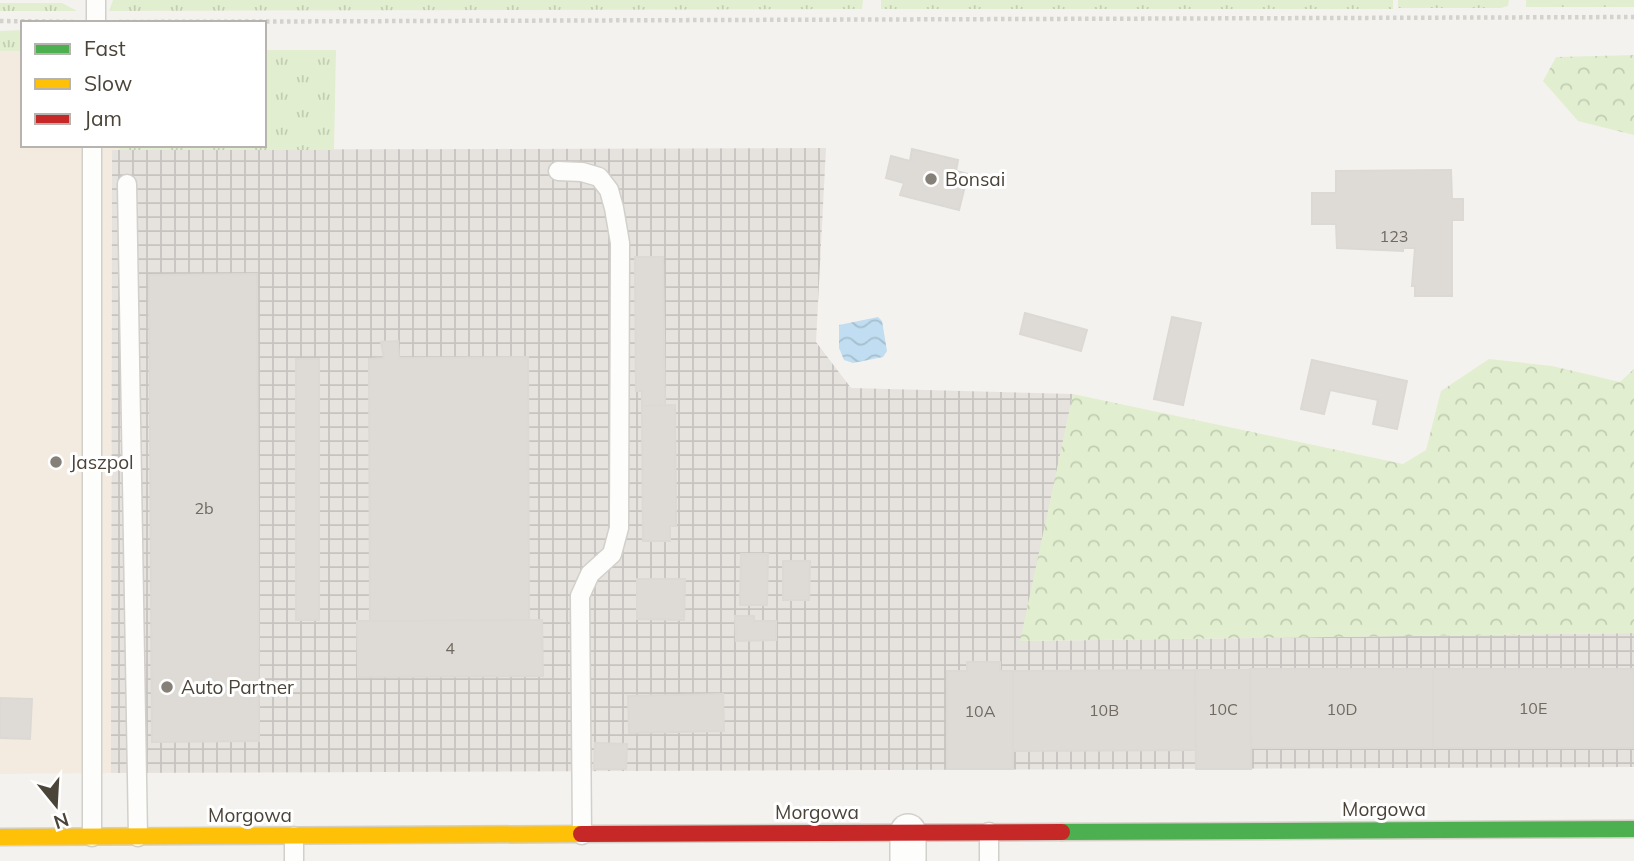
<svg xmlns="http://www.w3.org/2000/svg" width="1634" height="861" font-family="Mulish,sans-serif">
	<defs>
		<pattern id="industrial-grid" width="8" height="8" patternUnits="userSpaceOnUse" patternTransform="scale(1.75)"><rect width="8" height="8" fill="#e6e2de"/><path d="M0 4h8M4 0v8" fill="none" stroke="#c7c3bf"/></pattern>
		<pattern id="grass-tufts" width="24" height="20" patternUnits="userSpaceOnUse" patternTransform="scale(1.75)"><rect width="24" height="20" fill="#e1eecf"/><path d="M3 7l-1-3M5 7V3M7 7l1-3M15 17l-1-3M17 17v-4M19 17l1-3" fill="none" stroke="#c3cdb2"/></pattern>
		<pattern id="forest-crowns" width="20" height="18" patternUnits="userSpaceOnUse" patternTransform="scale(1.75)"><rect width="20" height="18" fill="#e1eecf"/><path d="M2 6a3 3 0 1 1 6 0M12 15a3 3 0 1 1 6 0" fill="none" stroke="#c3cdb2"/></pattern>
		<pattern id="water-waves" width="16" height="10" patternUnits="userSpaceOnUse" patternTransform="scale(1.75)"><rect width="16" height="10" fill="#c0ddf1"/><path d="M0 5q4-4 8 0t8 0" fill="none" stroke="#a6bfcf"/></pattern>
	</defs>
	<rect width="100%" height="100%" fill="#f4f2ee"/>
	<path fill="#f3ebdf" d="M0 51H23V145H119V150H112L111 773 0 774Z"/>
	<path fill="url(#industrial-grid)" d="M826 148 816 342 851 388 1073 394 1021 641 1634 633V767L111 773 112 150Z"/>
	<path fill="url(#grass-tufts)" d="M113 0H863L862 9 109 11Z
		M881 0H1393V9H881Z
		M1398 0H1509L1508 6 1501 8H1398Z
		M1526 0H1634V7H1526Z
		M0 3H62L77 11H0Z
		M23 30V51H0V31Z
		M264 50H336L334 150H119V145H264Z"/>
	<path fill="url(#forest-crowns)" d="M1634 55V135L1578 121 1543 81 1556 57Z
		M1489 359 1552 366 1620 382 1634 369V633L1020 641 1073 394 1403 464 1426 450 1441 391Z"/>
	<path fill="url(#water-waves)" d="M878 317 882 321 887 351 883 357 853 363 844 360 839 348V325Z"/>
	<path fill="#dedbd6" stroke="#dcd9d4" stroke-width="2" d="M912 149 958 160 956 171 968 174 959 210 900 195 904 183 886 178 891 156 910 161Z
		M1451 170 1452 199H1463V220H1452V296H1415V286H1412L1415 248H1403V251L1337 248 1336 224H1312V193H1336V171Z
		M635 257H663L665 405 642 406V391H636Z
		M257 274 259 741 152 742 149 275Z
		M1025 313 1087 330 1081 351 1020 334Z
		M1172 317 1201 323 1183 405 1154 399Z
		M398 341 399 358 528 357 529 620 370 621 369 359 384 358 381 342Z
		M296 359H319V620H296Z
		M1312 360 1407 381 1397 429 1373 424 1378 400 1330 390 1324 414 1301 409Z
		M675 405 676 526H670V541H643L642 406Z
		M741 554H768L767 605H740Z
		M783 561H810L809 600H783Z
		M637 579H685L684 620 637 619Z
		M735 616H754V621H776V640L736 641Z
		M542 620 543 676 358 677 357 621Z
		M967 662H1000V671H1013V769H947V671H967Z
		M1250 669 1251 769H1196L1195 670Z
		M1250 669H1433V748H1251Z
		M1433 669H1634V748H1433Z
		M1195 670 1196 750 1013 751V671Z
		M723 694 724 731 629 733 628 696Z
		M0 698 32 699 30 739 0 738Z
		M595 743 627 744 626 769H594Z"/>
	<g fill="none" stroke-linecap="round" stroke-linejoin="round">
		<g stroke="#d2d0cb" stroke-width="21">
			<path id="lane" d="M96 0V23
				M92 145V837
				M558 171 582 172 599 177 609 190 614 208 620 243 619 528 612 554 590 574 580 596 582 835
				M127 184 138 837
				M989 832V861
				M294 836V861"/>
		</g>
		<g stroke="#d2d0cb" stroke-width="38">
			<path id="street" d="M908 832V861"/>
		</g>
		<g stroke="#d3cfc5" stroke-width="19">
			<path id="fast" d="M1062 832 1634 829"/>
		</g>
		<g stroke="#d3cfc5" stroke-width="19">
			<path id="slow" d="M0 837 581 834"/>
		</g>
		<g stroke="#d3cfc5" stroke-width="19">
			<path id="jam" d="M581 834 1062 832"/>
		</g>
		<path stroke="#d3d2cc" stroke-width="4.5" stroke-dasharray="3.5 3.5" stroke-linecap="butt" d="M0 21 76 22
			M119 22 1634 17"/>
		<use href="#lane" stroke="#fdfdfc" stroke-width="18"/>
		<use href="#street" stroke="#fdfdfc" stroke-width="35"/>
		<use href="#fast" stroke="#4caf50" stroke-width="16"/>
		<use href="#slow" stroke="#ffc107" stroke-width="16"/>
		<use href="#jam" stroke="#c62828" stroke-width="16"/>
	</g>
	<g fill="#868178" stroke="#fff" stroke-width="2.5">
		<circle cx="931" cy="179" r="7"/>
		<circle cx="56" cy="462" r="7"/>
		<circle cx="167" cy="687" r="7"/>
	</g>
	<g text-anchor="middle" stroke-width="6" stroke-linejoin="round" paint-order="stroke">
		<g font-size="16" fill="#706a61">
			<text x="1394" y="242">123</text>
			<text x="204" y="514">2b</text>
			<text x="450" y="654">4</text>
			<text x="1533" y="714">10E</text>
			<text x="1223" y="715">10C</text>
			<text x="1342" y="715">10D</text>
			<text x="1104" y="716">10B</text>
			<text x="980" y="717">10A</text>
		</g>
		<g font-size="19" fill="#4b4439" stroke="#fff" text-anchor="start">
			<text x="945" y="186">Bonsai</text>
			<text x="70" y="469">Jaszpol</text>
			<text x="181" y="694">Auto Partner</text>
		</g>
		<g font-size="19" fill="#4b4439" stroke="#fff">
			<text x="1384" y="816">Morgowa</text>
			<text x="817" y="819">Morgowa</text>
			<text x="250" y="822">Morgowa</text>
		</g>
	</g>
	<rect x="21" y="21" width="245" height="126" fill="#ffffff" stroke="#b7b4b0" stroke-width="2"/>
	<rect x="35" y="44" width="35" height="10" fill="#4caf50" stroke="#b7b4b0" stroke-width="2"/>
	<text x="84" y="56" font-size="21" fill="#4b4439">Fast</text>
	<rect x="35" y="79" width="35" height="10" fill="#ffc107" stroke="#b7b4b0" stroke-width="2"/>
	<text x="84" y="91" font-size="21" fill="#4b4439">Slow</text>
	<rect x="35" y="114" width="35" height="10" fill="#c62828" stroke="#b7b4b0" stroke-width="2"/>
	<text x="84" y="126" font-size="21" fill="#4b4439">Jam</text>
	<g transform="translate(56 805) rotate(162)" stroke="#ffffff" stroke-width="5" paint-order="stroke">
	<path d="M0-5L12 26L0 18L-12 26Z" fill="#4b4439"/>
	<text y="-10" font-size="19" font-weight="bold" text-anchor="middle" fill="#4b4439">N</text>
	</g>
</svg>
